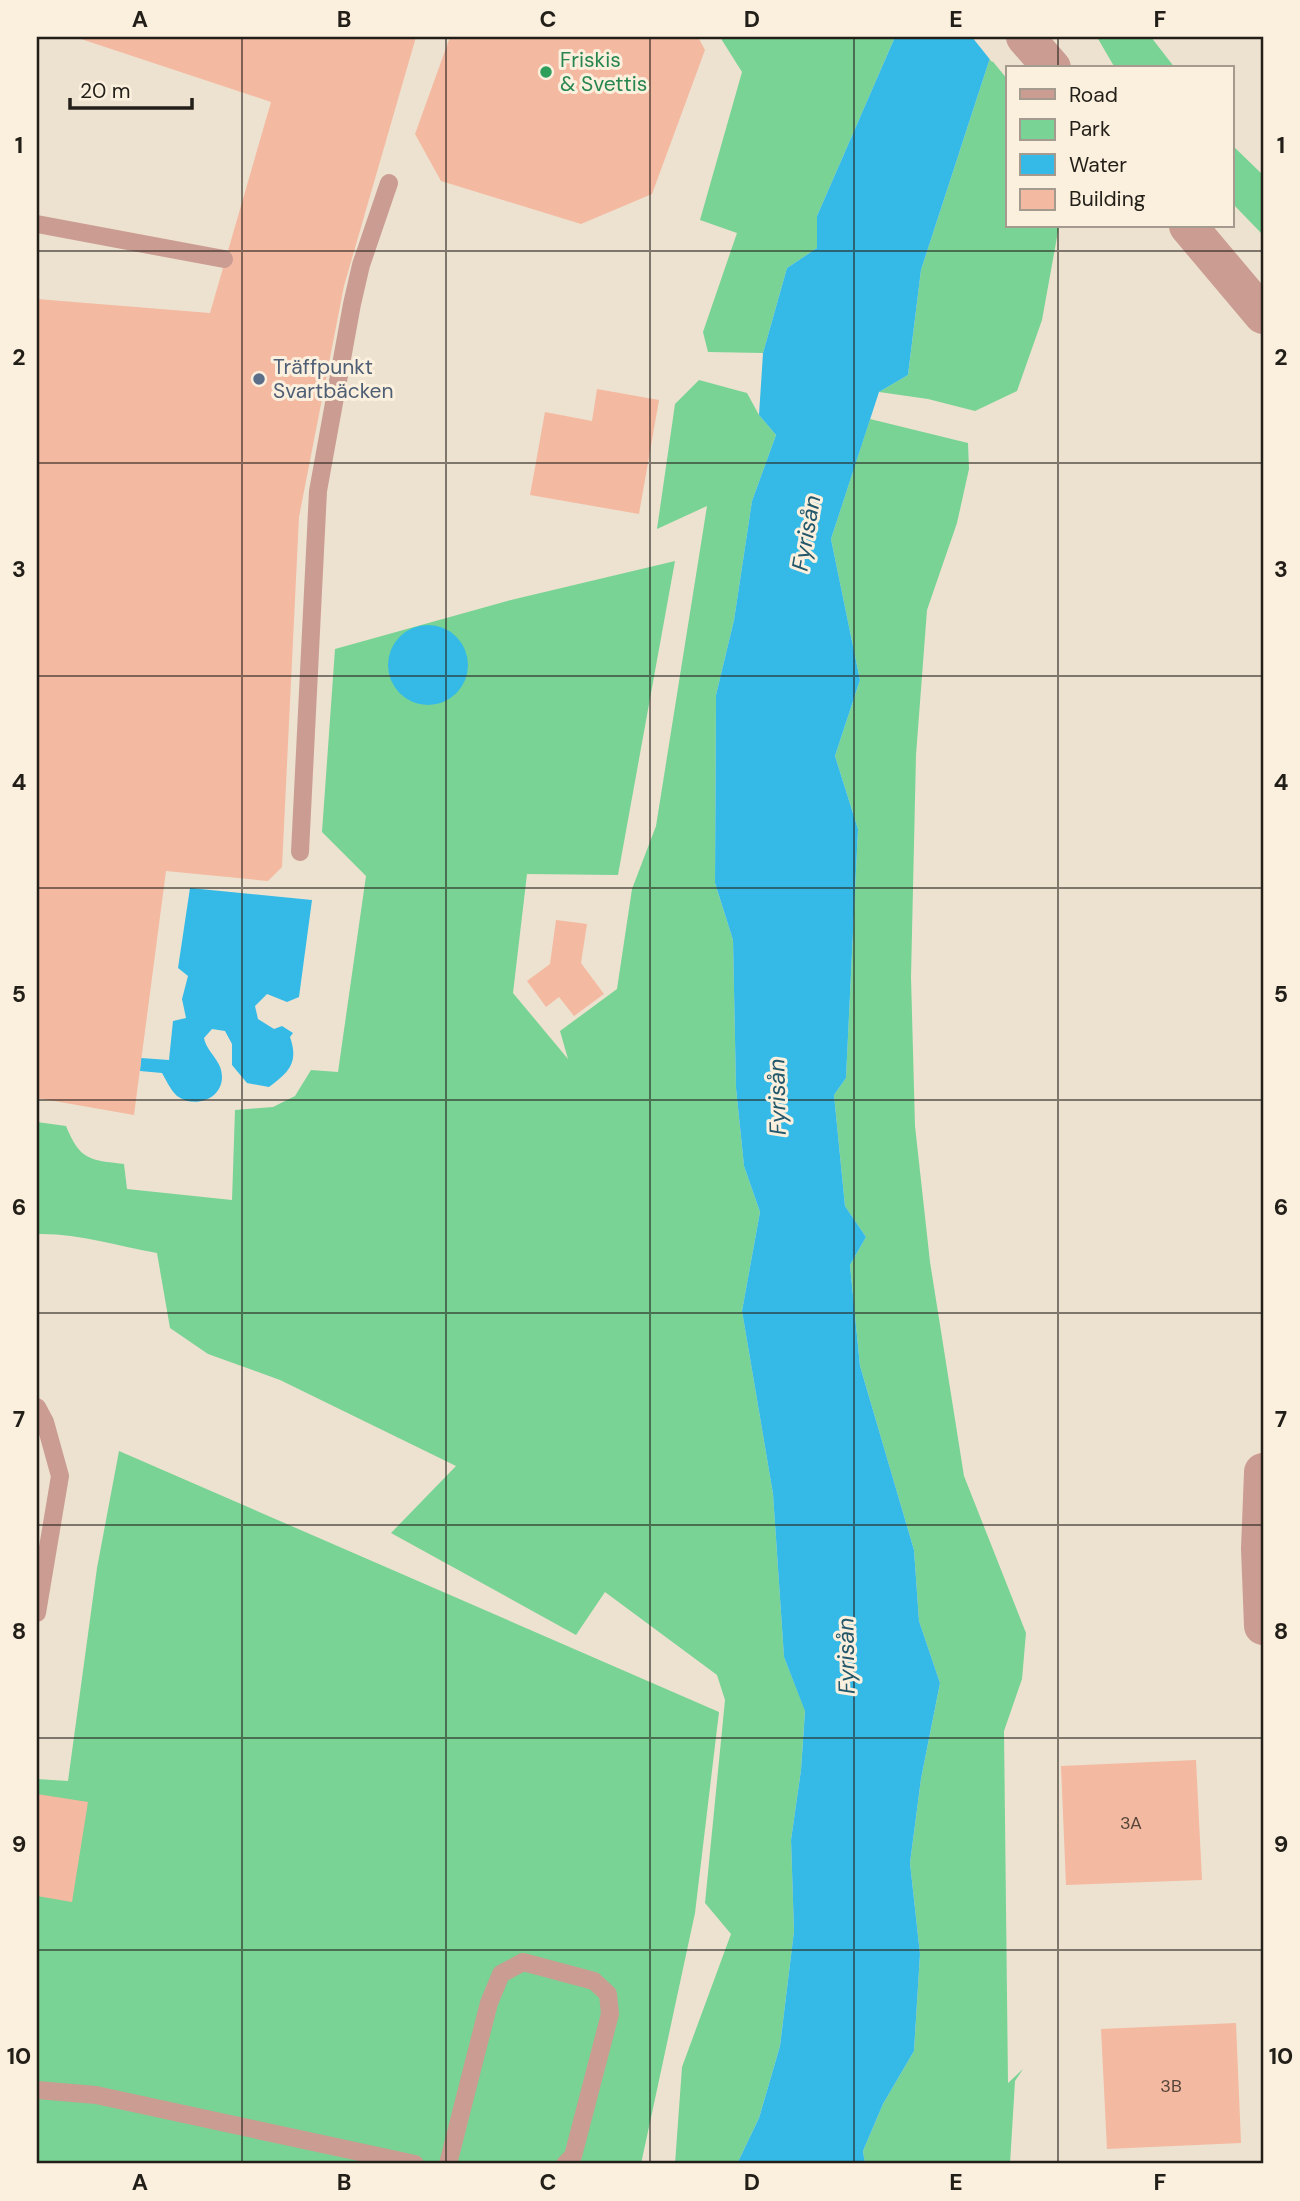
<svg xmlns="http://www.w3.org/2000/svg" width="1300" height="2201" font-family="'DM Sans',sans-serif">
	<rect width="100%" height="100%" fill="#ede2d0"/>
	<path fill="#79d395" d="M720 37H895L817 216V248L787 268 763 353 708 352 703 332 737 233 700 220 742 72Z
		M1097 37H1151L1175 68H1115Z
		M990 58 1008 80V226H1059L1042 320 1017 391 975 411 928 399 879 392 908 375 921 270Z
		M1232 145 1263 175V235L1232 203Z
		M699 380 747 393 759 415 776 435 752 501 734 620 716 695 715 883 733 940 736 1088 744 1166 760 1212 742 1311 773 1494 784 1657 805 1710 801 1770 791 1840 794 1931 780 2046 759 2118 737 2164H675L682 2067 731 1934 705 1903 725 1700 717 1675 605 1592 576 1635 391 1533 456 1466 280 1380 208 1354 170 1328 157 1253C117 1246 78 1233 37 1234V1122L66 1126C80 1160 89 1160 124 1164L127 1189 232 1200 235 1110 273 1107 295 1096 311 1070 338 1072 366 876 322 832 335 649 511 600 675 561 618 875 527 874 513 993 568 1059 560 1031 617 989 632 889 656 826 707 506 657 529 675 404Z
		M870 419 968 443 969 469 957 523 927 610 916 755 911 977 915 1126 930 1262 964 1476 1026 1633 1022 1679 1004 1731 1008 2083 1023 2069 1015 2081 1010 2164H865L863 2151 883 2104 914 2051 920 1954 910 1863 921 1779 940 1683 919 1621 914 1550 860 1366 850 1265 866 1237 845 1206 834 1095 846 1078 858 829 835 756 860 680 831 539Z
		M119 1451 719 1712 695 1913 641 2164H37V1779L68 1781 97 1568Z"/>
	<path fill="#35bae7" d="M895 37H1025L990 58 921 270 908 375 879 392 831 539 860 680 835 756 858 829 846 1078 834 1095 845 1206 866 1237 850 1265 860 1366 914 1550 919 1621 940 1683 921 1779 910 1863 920 1954 914 2051 883 2104 863 2151 865 2164H737L759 2118 780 2046 794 1931 791 1840 801 1770 805 1711 784 1657 773 1494 742 1311 760 1212 744 1166 736 1088 733 940 715 883 716 695 734 620 752 501 776 435 759 415 763 353 787 268 817 248V216Z
		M388 665a40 40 0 1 1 80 0a40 40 0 1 1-80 0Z
		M190 888 312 900 299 997 287 1002 267 994 255 1006 258 1019 274 1029 282 1026 293 1033 290 1037C299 1063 289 1072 269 1087L247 1083 232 1065V1044L225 1031 212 1029 204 1038C207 1053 222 1060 222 1077 222 1099 195 1109 177 1096 171 1091 166 1080 162 1073L140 1071 141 1058 169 1060 173 1021 186 1018 182 999 188 976 178 968Z"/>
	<path fill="#ede2d0" d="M972 37H1028L992 62Z"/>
	<path fill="#f4b9a1" d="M75 37H416L344 286 299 517 282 867 268 881 166 871 134 1115 37 1098V299L210 313 271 102Z
		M450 37H698L705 50 652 194 581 224 441 181 415 134Z
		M597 389 659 400 639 514 530 495 545 412 592 421Z
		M556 920 587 924 581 963 604 994 574 1016 559 997 546 1007 527 981 550 964Z
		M1196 1760 1202 1880 1066 1885 1061 1766Z
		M37 1794 88 1802 72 1902 37 1896Z
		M1236 2023 1241 2143 1107 2149 1101 2029Z"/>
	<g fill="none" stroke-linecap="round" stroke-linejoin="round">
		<path stroke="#cb9d92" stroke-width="18" d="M37 224 224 259
			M300 852 318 491 352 304 361 265 389 183
			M37 1407 45 1422 60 1476 37 1613
			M37 2090 96 2095 415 2164
			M448 2164 489 2003 501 1974 523 1962 594 1981 608 1994 610 2014 573 2156 565 2164"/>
		<path stroke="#cb9d92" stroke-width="38" d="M1025 37 1052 68
			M1188 226 1263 315
			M1263 1472 1260 1549 1263 1626"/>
	</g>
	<path fill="none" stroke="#221e18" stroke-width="2" stroke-opacity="0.55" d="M242 37V2164M446 37V2164M650 37V2164M854 37V2164M1058 37V68M1058 226V2164M37 251H1263M37 463H1263M37 676H1263M37 888H1263M37 1100H1263M37 1313H1263M37 1525H1263M37 1738H1263M37 1950H1263"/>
	<circle fill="#2e9e5b" stroke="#fbefdd" stroke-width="2.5" cx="546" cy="72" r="7"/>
	<circle fill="#5c6f8a" stroke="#fbefdd" stroke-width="2.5" cx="259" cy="379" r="7"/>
	<g text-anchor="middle" stroke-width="6" stroke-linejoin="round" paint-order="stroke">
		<g font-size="18" fill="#56453a">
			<text x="1131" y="1829">3A</text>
			<text x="1171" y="2092">3B</text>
		</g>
		<g font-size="21" fill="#27864d" stroke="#fbefdd" text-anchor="start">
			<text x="560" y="67">Friskis<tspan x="560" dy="24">&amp; Svettis</tspan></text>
		</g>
		<g font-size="21" fill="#4e5e75" stroke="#fbefdd" text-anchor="start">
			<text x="273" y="374">Träffpunkt<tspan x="273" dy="24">Svartbäcken</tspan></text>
		</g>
		<g font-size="23" font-style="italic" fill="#23576a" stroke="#fbefdd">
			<text transform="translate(806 533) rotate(-80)" y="8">Fyrisån</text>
			<text transform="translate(777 1097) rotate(-91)" y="8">Fyrisån</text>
			<text transform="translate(846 1656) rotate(-91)" y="8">Fyrisån</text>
		</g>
	</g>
	<rect width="1300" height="2201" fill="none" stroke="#fbefdd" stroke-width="77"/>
	<rect x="1006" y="66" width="228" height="161" fill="#fbefdd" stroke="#a49b8e" stroke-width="2"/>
	<rect x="1020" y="89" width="35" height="10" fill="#cb9d92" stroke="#a49b8e" stroke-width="2"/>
	<text x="1069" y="102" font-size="21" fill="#221e18">Road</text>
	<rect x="1020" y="119" width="35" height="21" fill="#79d395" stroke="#a49b8e" stroke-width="2"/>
	<text x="1069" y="136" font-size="21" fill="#221e18">Park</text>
	<rect x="1020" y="154" width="35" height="21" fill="#35bae7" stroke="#a49b8e" stroke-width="2"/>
	<text x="1069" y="172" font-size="21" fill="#221e18">Water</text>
	<rect x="1020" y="189" width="35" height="21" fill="#f4b9a1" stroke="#a49b8e" stroke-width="2"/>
	<text x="1069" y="206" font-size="21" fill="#221e18">Building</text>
	<path d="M70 98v10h122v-10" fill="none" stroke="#221e18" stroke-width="3.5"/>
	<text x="80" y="98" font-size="21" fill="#221e18" stroke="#fbefdd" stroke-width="5" paint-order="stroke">20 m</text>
	<rect x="38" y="38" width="1224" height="2124" fill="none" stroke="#221e18" stroke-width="2.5"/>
	<g font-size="23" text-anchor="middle" font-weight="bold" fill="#221e18">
		<text x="140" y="27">A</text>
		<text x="344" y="27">B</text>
		<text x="548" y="27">C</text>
		<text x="752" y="27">D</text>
		<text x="956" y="27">E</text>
		<text x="1160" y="27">F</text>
		<text x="19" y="153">1</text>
		<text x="1281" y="153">1</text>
		<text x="19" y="365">2</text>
		<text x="1281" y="365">2</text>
		<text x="19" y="577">3</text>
		<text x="1281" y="577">3</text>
		<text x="19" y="790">4</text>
		<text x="1281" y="790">4</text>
		<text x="19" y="1002">5</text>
		<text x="1281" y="1002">5</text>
		<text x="19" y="1215">6</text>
		<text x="1281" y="1215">6</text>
		<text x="19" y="1427">7</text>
		<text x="1281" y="1427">7</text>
		<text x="19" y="1639">8</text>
		<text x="1281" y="1639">8</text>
		<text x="19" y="1852">9</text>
		<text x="1281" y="1852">9</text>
		<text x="19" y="2064">10</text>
		<text x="1281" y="2064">10</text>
		<text x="140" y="2190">A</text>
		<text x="344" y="2190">B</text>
		<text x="548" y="2190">C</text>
		<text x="752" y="2190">D</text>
		<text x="956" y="2190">E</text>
		<text x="1160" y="2190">F</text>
	</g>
</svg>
